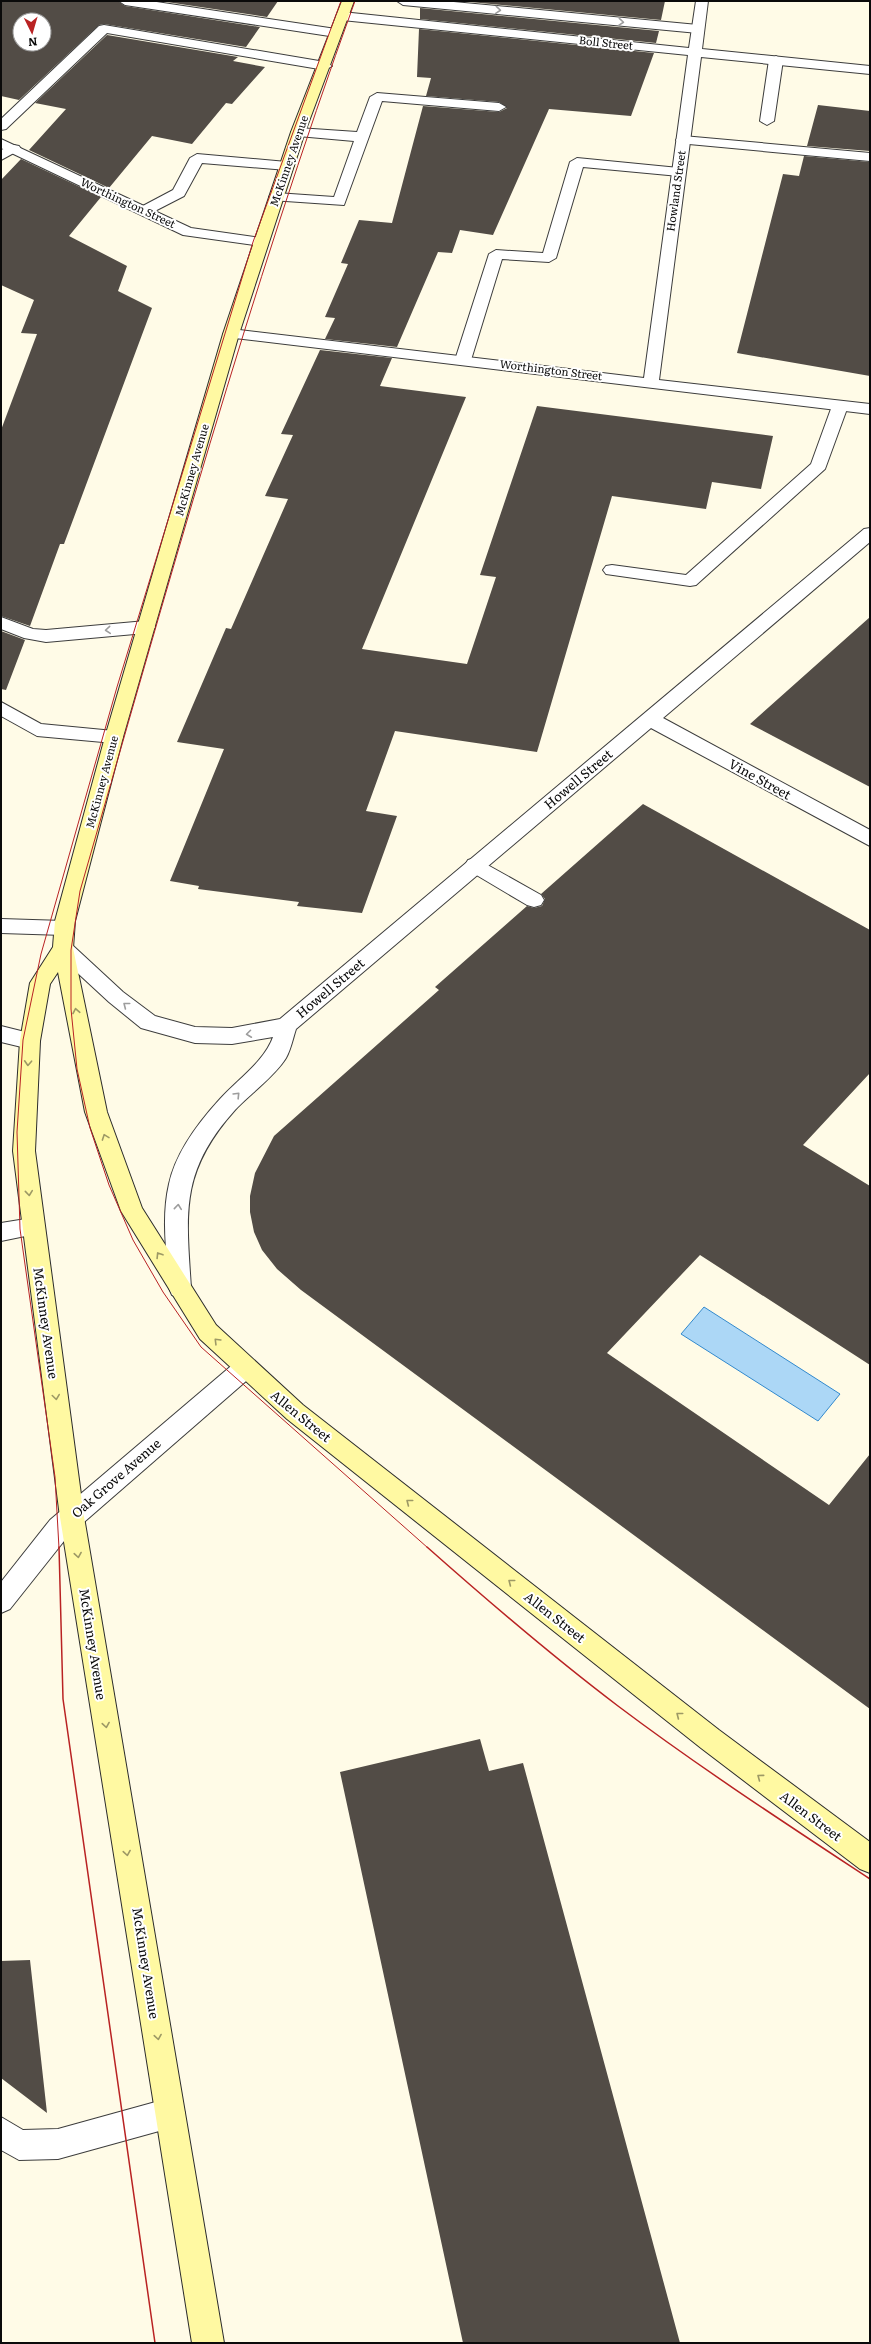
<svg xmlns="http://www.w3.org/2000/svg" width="871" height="2344" font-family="Literata,serif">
	<rect width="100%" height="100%" fill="#fffbe7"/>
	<path fill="#acd7f6" stroke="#3289cd" d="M704 1307 840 1394 818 1421 681 1334Z"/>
	<path fill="#524c46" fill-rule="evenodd" d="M1 1H118L125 6 260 27 246 47 104 24 99 25 19 100 1 96ZM20 20H44V44H20Z
		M160 1H278L267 17Z
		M459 1H665L661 20Z
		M420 8 659 31 656 43 420 19Z
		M419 29 654 53 631 116 549 109 493 235 460 230 452 253 438 252 397 347 325 339 335 318 325 317 348 264 341 263 359 220 392 223 423 106 499 112 507 108 499 102 426 96 431 78 417 77Z
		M107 35 238 57 233 61 265 67 232 104 226 103 192 144 152 136 109 188 29 150 66 109 35 103Z
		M818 105 870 111V151L807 146Z
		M804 156 870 162V376L737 353 783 174 799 176Z
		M21 159 101 197 69 236 127 266 118 291 152 308 64 544H60L30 626 1 616V430L37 334 21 333 34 300 1 285V180Z
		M320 350 392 358 380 386 466 397 362 649 467 664 496 577 480 575 537 406 773 436 761 489 712 482 706 509 612 496 537 752 395 731 366 811 397 816 362 913 297 906 299 902 198 889 199 886 170 881 224 749 177 742 226 628 231 629 288 499 265 496 293 435 281 434Z
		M870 617V787L750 724Z
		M1 631 25 640 6 690 1 689Z
		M643 804 870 930V1073L803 1145 870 1186V1365L700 1255 607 1353 829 1505 870 1454V1709L301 1290 277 1269 262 1250 254 1232 250 1212V1196L255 1173 274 1136 439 990 435 987 527 906 534 908 542 906 545 899 541 894Z
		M480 1739 489 1771 523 1763 680 2343H463L340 1772Z
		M30 1960 47 2113 1 2078V1961Z"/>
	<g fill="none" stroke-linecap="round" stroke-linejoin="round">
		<g stroke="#3d3d3d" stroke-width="2">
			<path id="lane" d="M119 1H150L336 29 342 33 336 37 125 5Z
				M397 1H443L698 25 704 29 698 33 403 5Z
				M104 25 325 62 332 66 325 70 107 33 6 129 1 130V119L99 26Z
				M776 56 783 60 774 121 767 125 760 121 769 60Z
				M377 93 499 103 506 107 499 111 382 101 344 205 271 200 269 197 271 194 276 193 334 197 354 141 298 136 291 132 298 128 357 132 370 97Z
				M683 136 870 153V161L678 143 676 140 678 137Z
				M14 145 19 146 21 149 1 160V150Z
				M197 154 287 162 294 166 287 170 202 163 184 196 149 214H139L137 211 139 208 173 190 190 158Z
				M577 158 679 168 686 172 679 176 583 167 556 258 549 262 502 259 471 360 469 363H457L455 360 489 254 496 250 543 253 570 162Z
				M840 401 846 403 848 406 825 469 696 585 690 586 606 574 603 570 606 566 612 565 686 575 811 464 832 406 834 403Z
				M1 617 33 629 46 630 146 621 152 623 155 627 152 631 146 633 46 642 24 638 1 629Z
				M475 858 541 895 544 900 541 905 534 907 527 905 468 870 465 865 468 860Z
				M1 919 64 921 71 923 74 928 71 933 64 935 1 933Z
				M1 1026 37 1035 40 1041 37 1047 30 1049 1 1042Z
				M170 2098 180 2103 185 2113 180 2123 170 2128 58 2159 19 2160 1 2150V2117L23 2130 58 2129Z"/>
		</g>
		<g stroke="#3d3d3d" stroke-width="2">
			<path id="street" d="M696 1H708L702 49 870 66V74L701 57 659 380 870 404V414L226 337 223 334 226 331 231 329 644 378 688 55 342 20 336 16 342 12 689 48Z
				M1 139 191 228 261 238 268 242 261 246 183 235 1 148Z
				M870 528V542L663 718 870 830V846L651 728 296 1029C293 1038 291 1049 286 1058 276 1075 249 1095 235 1110 180 1171 186 1212 191 1288L188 1295 180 1298 172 1295 169 1288C167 1254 161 1218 169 1184 176 1152 198 1123 220 1099 238 1079 264 1062 273 1037L232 1044 195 1043 141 1028 109 1002 56 953 53 948 56 943 63 941 70 943 123 992 155 1016 195 1027 232 1028 280 1019 864 529Z
				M1 702 41 724 114 731 121 733 123 737 121 741 114 743 37 736 1 716Z
				M32 1218 40 1221 43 1227 40 1233 1 1241V1223Z
				M245 1358 253 1361 257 1368 253 1375 68 1536 10 1609 1 1613V1582L50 1520 237 1361Z"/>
		</g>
		<g stroke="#2c2c2c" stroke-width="2">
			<path id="secondary" d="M342 1H354L305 132 239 334 123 737 75 921 73 948 107 1112 142 1208 216 1325 303 1405 719 1730 870 1842V1873L860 1869 701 1748 287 1419 200 1339 121 1211 85 1112 58 972 50 984 40 1041 35 1151 84 1517 224 2343H192L60 1517 13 1151 20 1041 30 983 53 947 55 921 105 737 223 334 291 132Z"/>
		</g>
		<use href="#lane" fill="#fff" fill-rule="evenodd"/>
		<use href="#street" fill="#fff" fill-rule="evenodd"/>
		<use href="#secondary" fill="#fff9a2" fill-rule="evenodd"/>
		<path stroke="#b92223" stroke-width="1" d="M355 1C249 293 166 592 80 891L71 950V1009L77 1069 90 1128 109 1185 133 1240 163 1292 201 1347 428 1548
			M59 1548 55 1477 20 1229 17 1132 23 1040 41 954 117 687 253 242 341 1"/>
		<path stroke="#b92223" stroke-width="1.5" d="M59 1547 63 1699 155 2343
			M427 1547C489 1602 552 1656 618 1706 699 1767 785 1823 870 1879"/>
	</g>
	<defs><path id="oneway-chevron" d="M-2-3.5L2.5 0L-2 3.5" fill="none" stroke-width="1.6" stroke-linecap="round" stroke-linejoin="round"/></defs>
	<g stroke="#9d9d9d">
		<use href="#oneway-chevron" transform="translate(498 10) rotate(5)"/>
		<use href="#oneway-chevron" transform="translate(621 22) rotate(5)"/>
		<use href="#oneway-chevron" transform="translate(108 630) rotate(175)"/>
		<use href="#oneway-chevron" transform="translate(126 1005) rotate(-142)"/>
		<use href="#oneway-chevron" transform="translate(249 1034) rotate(173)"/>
		<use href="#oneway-chevron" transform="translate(237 1095) rotate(-46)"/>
		<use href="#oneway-chevron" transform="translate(178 1207) rotate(-84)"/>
	</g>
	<g stroke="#9d9965">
		<use href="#oneway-chevron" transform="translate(76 1011) rotate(-101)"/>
		<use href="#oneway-chevron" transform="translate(28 1063) rotate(93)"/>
		<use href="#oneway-chevron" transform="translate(105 1137) rotate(-110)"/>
		<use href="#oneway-chevron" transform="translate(29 1193) rotate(84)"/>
		<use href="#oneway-chevron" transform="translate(159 1255) rotate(-122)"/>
		<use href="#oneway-chevron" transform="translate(217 1341) rotate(-135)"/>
		<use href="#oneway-chevron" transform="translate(56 1397) rotate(82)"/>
		<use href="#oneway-chevron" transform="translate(409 1502) rotate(-142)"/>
		<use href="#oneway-chevron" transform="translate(78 1555) rotate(81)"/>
		<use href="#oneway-chevron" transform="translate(511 1582) rotate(-142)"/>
		<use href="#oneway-chevron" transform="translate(679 1715) rotate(-142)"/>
		<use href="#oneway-chevron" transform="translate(106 1725) rotate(81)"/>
		<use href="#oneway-chevron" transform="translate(760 1777) rotate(-143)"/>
		<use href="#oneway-chevron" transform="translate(127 1853) rotate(81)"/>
		<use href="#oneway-chevron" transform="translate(158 2037) rotate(81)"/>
	</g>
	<g text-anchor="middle" stroke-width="4" stroke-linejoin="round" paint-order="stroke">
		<g font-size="11" fill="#0a0a0a" stroke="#fff">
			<text transform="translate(606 43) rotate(6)" y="4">Boll Street</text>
			<text transform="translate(289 161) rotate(-71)" y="4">McKinney Avenue</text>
			<text transform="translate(676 191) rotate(-82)" y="4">Howland Street</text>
			<text transform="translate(128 203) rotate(25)" y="4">Worthington Street</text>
			<text transform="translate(551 370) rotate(7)" y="4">Worthington Street</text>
			<text transform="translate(192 470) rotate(-74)" y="4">McKinney Avenue</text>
			<text transform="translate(102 782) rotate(-75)" y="4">McKinney Avenue</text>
		</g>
		<g font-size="13" fill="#0a0a0a" stroke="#fff">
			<text transform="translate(578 779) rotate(-40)" y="5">Howell Street</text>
			<text transform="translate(760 779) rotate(29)" y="5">Vine Street</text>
			<text transform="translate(330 988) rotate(-40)" y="5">Howell Street</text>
			<text transform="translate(46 1323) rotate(82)" y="5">McKinney Avenue</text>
			<text transform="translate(301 1416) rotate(39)" y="5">Allen Street</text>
			<text transform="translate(116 1478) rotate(-41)" y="5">Oak Grove Avenue</text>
			<text transform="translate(555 1617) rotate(38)" y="5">Allen Street</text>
			<text transform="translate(93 1644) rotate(81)" y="5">McKinney Avenue</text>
			<text transform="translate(811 1816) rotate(37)" y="5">Allen Street</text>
			<text transform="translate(146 1963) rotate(81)" y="5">McKinney Avenue</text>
		</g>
	</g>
	<rect width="871" height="2344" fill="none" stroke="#0a0a0a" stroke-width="4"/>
	<g transform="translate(32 32) rotate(175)"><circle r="19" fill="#ffffff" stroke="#9d9d9d"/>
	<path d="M0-3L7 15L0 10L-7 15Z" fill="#b92223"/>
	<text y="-6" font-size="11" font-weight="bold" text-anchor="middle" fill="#0a0a0a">N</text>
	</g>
</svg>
